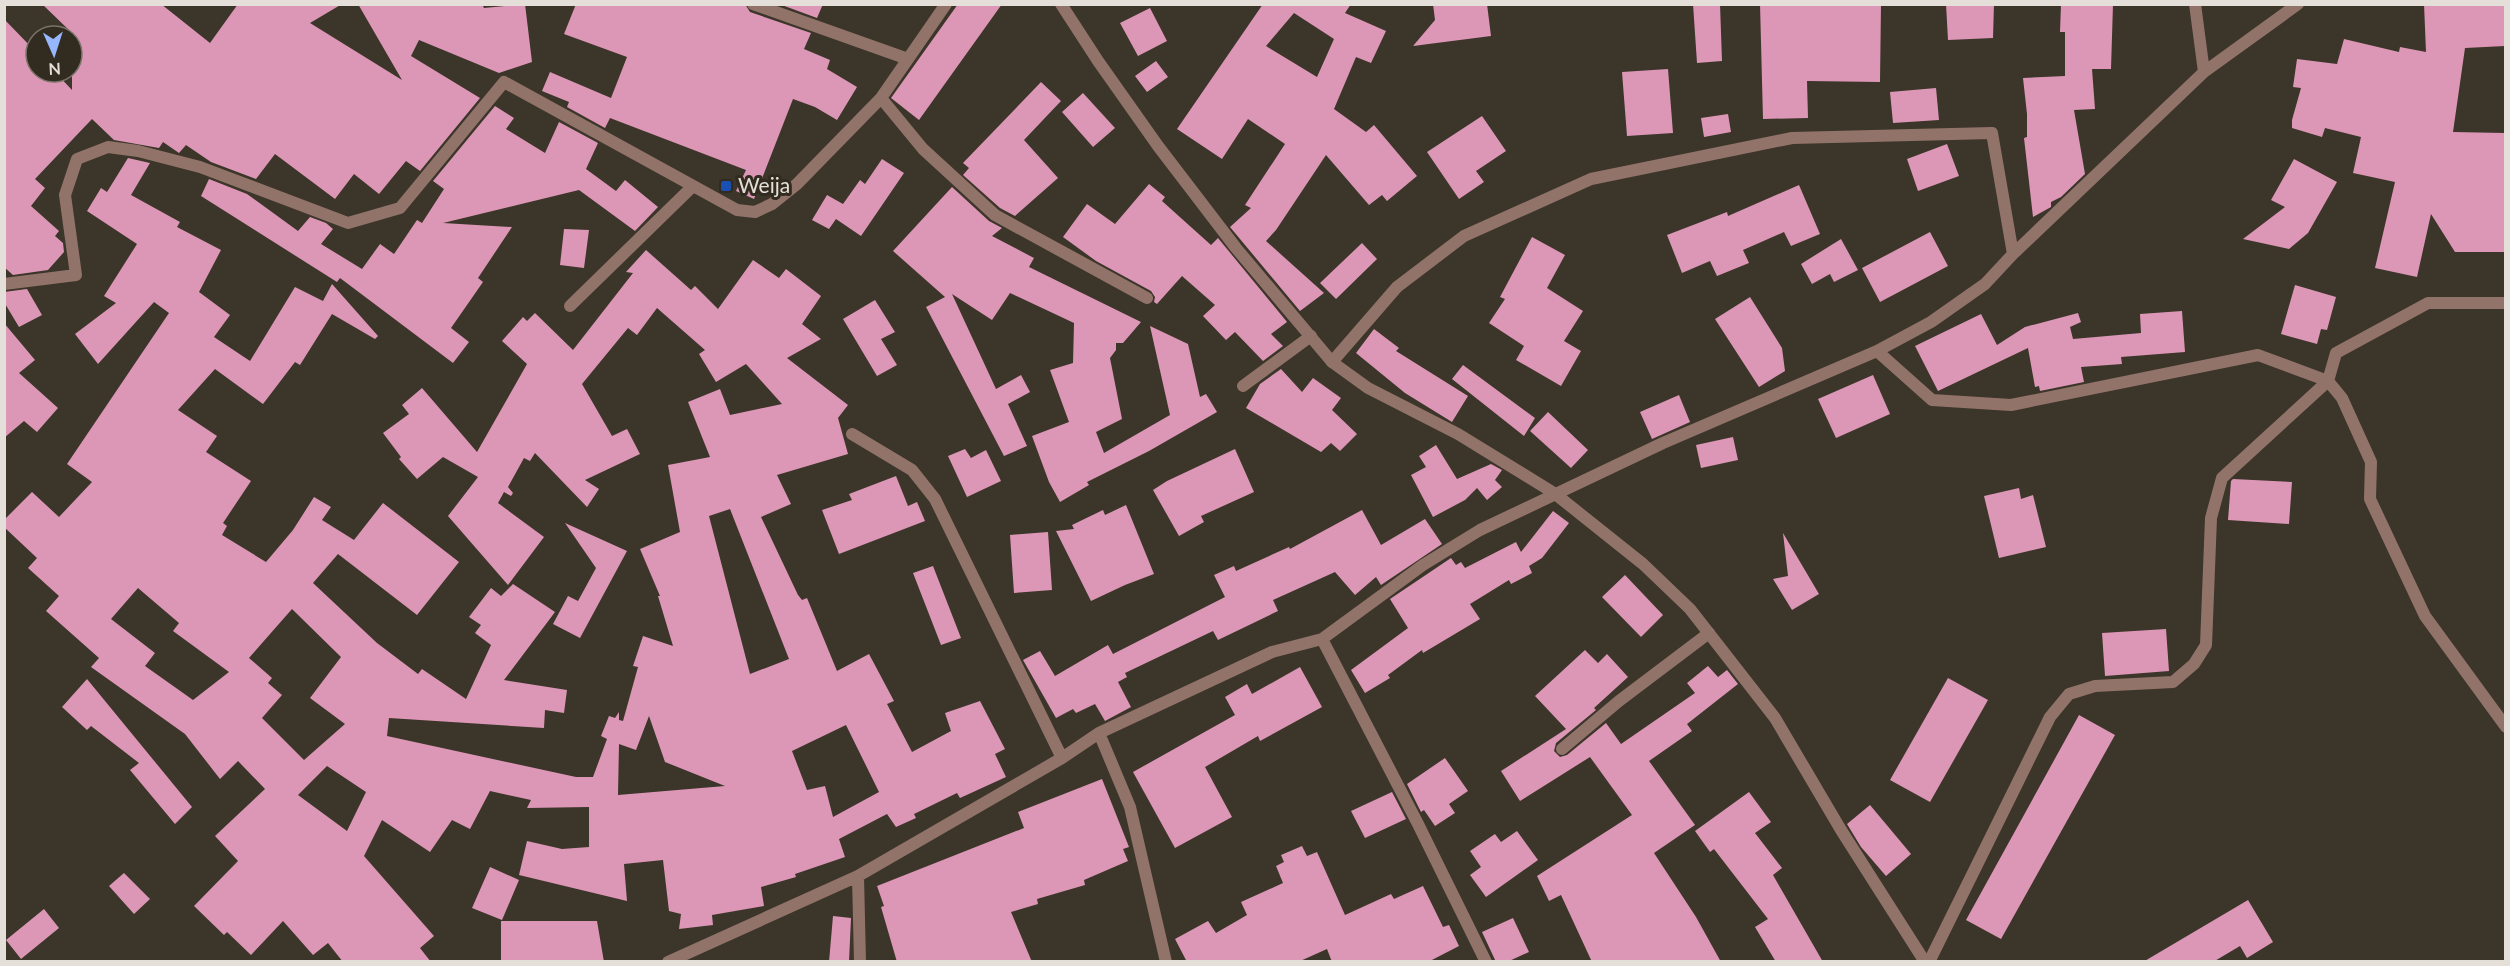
<svg xmlns="http://www.w3.org/2000/svg" width="2510" height="966" font-family="Lato,sans-serif">
	<rect width="100%" height="100%" fill="#3c352a"/>
	<path fill="#dd97b6" fill-rule="evenodd" d="M42 4H161L210 43 238 4H342L310 23 402 80 358 4H482L484 8 525 4 532 62 499 73 419 40 411 56 480 98 420 171 406 161 379 194 354 174 335 199 275 154 256 179 211 162 186 145 179 153 163 142 159 148 114 140 92 119 35 179 45 188 31 206 59 231 55 236 63 243 64 252 48 270 13 275 4 267V19L36 52V72H55L72 90V33Z
		M576 4H745L750 12 811 33 804 49 830 60 827 69 857 87 837 120 815 107 793 99 754 199 736 191 746 170 610 118 605 128 567 107 569 102 542 91 550 72 611 98 627 57 564 34Z
		M779 4H823L817 18Z
		M958 4H1002L919 120 891 98Z
		M1263 4H1351L1345 13 1386 31 1371 63 1356 57 1334 109 1366 132 1374 125 1417 176 1387 201 1382 195 1369 205 1326 155 1276 230 1266 241 1324 293 1300 311 1230 227 1251 208 1245 205 1285 144 1248 119 1222 159 1177 129ZM1294 13 1334 39 1317 77 1266 46Z
		M1433 4H1487L1491 36 1413 46 1435 20Z
		M1693 4H1720L1722 61 1697 63Z
		M1760 4H1881L1880 82 1807 81 1808 118 1763 119Z
		M1946 4H1994L1993 38 1948 40Z
		M2061 4H2113L2111 69H2092L2095 109 2074 110 2085 174 2061 197 2051 202V207L2033 217 2024 138 2027 137V114L2023 78 2065 76V32H2060Z
		M2424 4H2505V46L2465 48 2453 132 2505 133V252H2455L2431 214 2417 277 2375 268 2395 182 2353 173 2361 137 2325 128 2322 137 2292 128V120L2301 88 2293 87 2297 59 2337 64 2344 39 2399 52 2400 47 2426 52Z
		M1150 8 1167 41 1138 56 1120 23Z
		M1156 61 1168 77 1147 92 1135 76Z
		M1668 69 1673 133 1627 136 1622 72Z
		M1041 82 1061 101 1024 140 1058 178 1015 216 1000 208 963 175 969 168 963 163Z
		M1936 88 1939 120 1893 123 1890 92Z
		M1083 93 1115 128 1093 147 1062 112Z
		M495 106 514 118 506 129 545 153 559 122 598 143 586 169 616 191 625 180 658 207 635 231 579 190 443 223 512 227 478 278 483 282 451 328 469 342 453 363 340 278 337 282 201 196 209 179 247 194 298 231 310 217 326 223 333 229 321 244 362 269 380 244 394 254 417 220 422 223 444 189 433 181Z
		M1728 114 1731 132 1704 137 1701 118Z
		M1482 116 1506 151 1476 171 1484 182 1459 199 1427 152Z
		M1947 144 1959 176 1918 191 1907 159Z
		M128 158 150 163 131 195 180 222 177 227 221 250 199 292 230 315 214 337 250 361 295 287 323 301 332 284 378 336 375 339 332 314 300 365 295 362 263 404 215 369 178 410 217 436 206 452 251 481 223 523 227 526 222 535 266 562 293 530 314 497 331 507 322 520 354 540 383 503 459 562 417 615 338 554 313 583 377 643 418 674 422 669 466 699 491 645 475 633 481 625 469 617 491 588 501 596 513 584 555 612 504 680 567 690 564 713 545 710 544 728 389 718 387 736 576 777H593L607 739 601 736 609 716 615 718 619 712V720L623 721 638 667 633 666 643 636 673 646 658 596H660L640 549 680 532 668 465 710 457 688 402 720 389 730 415 782 404 746 364 716 382 699 354 705 350 657 308 637 335 628 328 582 384 612 436 627 429 640 454 585 480 599 489 587 507 535 453 530 461 524 458 508 487 513 493 511 496 504 492 498 503 544 537 508 585 448 516 478 477 443 457 417 479 399 459 401 457 383 433 409 414 402 405 422 388 477 452 527 364 502 341 523 317 527 321 535 313 573 350 633 273 626 272 646 250 691 290 695 286 718 309 753 260 779 278 786 269 821 296 802 324 821 339 787 358 848 405 838 418 848 454 777 475 791 504 761 517 798 595 802 600 807 598 837 671 869 654 894 701 887 704 912 752 951 731 945 713 980 701 1005 749 995 754 1006 777 960 798 957 793 914 814 916 818 896 827 887 814 839 839 845 857 795 874 796 877 761 887 764 906 712 915 713 925 679 929 681 914 669 911 663 860 624 864 627 901 519 875 527 841 562 849 589 847V807L527 808 531 800 490 791 470 829 452 820 430 852 382 820 364 856 434 936 420 948 431 962H343L328 943 313 955 283 921 251 955 227 932 224 935 194 906 238 861 215 836 265 789 238 761 220 779 185 734 91 667 99 658 46 611 59 596 28 568 37 558 4 527V520L32 492 59 517 92 482 67 464 169 313 154 302 98 364 75 334 116 303 104 296 137 244 87 211 101 188 107 192ZM730 509 789 659 750 674 709 516ZM138 588 179 623 173 631 229 672 193 700 145 666 155 653 111 619ZM292 609 341 657 310 698 345 724 304 760 262 718 282 695 268 683 272 678 249 658ZM649 716 665 762 725 786 618 795 619 744 636 750ZM846 725 879 792 833 817 825 786 807 790 792 751ZM327 766 366 792 347 831 298 795Z
		M882 159 904 173 861 236 836 219 829 229 812 220 827 195 843 204 860 180 865 184Z
		M2294 159 2337 182 2308 233 2289 249 2243 239 2285 207 2271 200Z
		M1149 184 1165 197 1162 201 1211 245 1218 238 1287 322 1271 334 1283 346 1263 361 1235 332 1226 340 1203 316 1215 305 1182 276 1157 304 1154 302 1155 297 1151 291 1096 261 1063 237 1087 204 1115 224Z
		M1799 185 1820 234 1791 246 1784 232 1743 250 1749 263 1717 276 1710 261 1682 273 1667 235 1727 212 1728 216Z
		M952 187 989 221 1002 228 992 236 1034 258 1029 267 1141 322 1123 343H1116V350L1110 358 1122 419 1096 432 1104 453 1170 415 1150 326 1188 344 1200 397 1206 394 1217 412 1149 451 1087 482 1089 485 1060 502 1049 482 1032 436 1069 422 1050 370 1073 363 1074 323 1010 293 992 320 952 294 996 389 1021 375 1030 392 1008 404 1027 446 1004 456 926 307 945 297 893 251Z
		M564 229 589 230 584 268 560 265Z
		M1930 232 1948 266 1880 302 1862 268Z
		M1532 237 1565 255 1547 288 1583 311 1564 341 1581 351 1561 386 1516 360 1524 346 1489 323 1505 299 1500 297Z
		M1841 239 1858 270 1834 282 1830 274 1812 284 1801 264Z
		M1362 243 1377 259 1336 299 1320 283Z
		M2295 285 2336 297 2327 330 2321 329 2317 344 2281 334Z
		M27 289 42 315 19 327 4 302V292Z
		M1750 297 1782 348 1785 371 1759 387 1715 319Z
		M875 300 895 332 881 339 897 365 877 376 843 319Z
		M2182 311 2185 352 2121 357 2122 364 2081 367 2084 382 2040 391 2039 386 2035 387 2028 348 1938 391 1915 346 1981 314 1997 345 2025 327 2078 313 2081 322 2070 327 2073 339 2141 333 2140 314Z
		M4 323 35 360 19 373 58 408 37 432 24 421 4 438Z
		M1374 329 1399 348 1396 351 1468 396 1452 422 1405 393 1356 353Z
		M1463 365 1535 418 1524 436 1452 379Z
		M1281 369 1302 392 1313 378 1341 398 1332 410 1357 434 1340 451 1331 443 1321 452 1246 408 1260 384Z
		M1873 375 1890 414 1836 438 1818 399Z
		M1679 395 1690 422 1652 439 1640 412Z
		M1548 412 1588 450 1571 468 1530 431Z
		M1733 437 1738 460 1701 468 1696 445Z
		M1436 445 1457 479 1491 464 1502 470 1495 480 1502 487 1487 500 1477 488 1465 500 1433 517 1411 475 1426 467 1419 456Z
		M965 449 971 458 986 450 1001 481 967 497 948 456Z
		M1235 449 1254 492 1201 516 1204 522 1179 536 1153 490 1167 481Z
		M896 476 908 506 917 502 925 521 839 554 822 510 852 500 849 494Z
		M2233 479 2292 482 2289 524 2228 520 2231 481Z
		M2019 488 2021 499 2033 495 2046 547 1999 558 1984 496Z
		M1126 505 1154 574 1125 585 1091 601 1056 531 1074 529 1072 525 1103 510 1105 515Z
		M1362 510 1381 545 1425 519 1442 544 1381 585 1376 577 1355 595 1335 572 1273 600 1278 611 1218 640 1213 631 1125 673 1127 677 1118 682 1131 707 1105 721 1095 704 1076 713 1073 709 1056 718 1023 660 1040 651 1055 676 1108 645 1113 654 1225 597 1214 575 1234 566 1236 571 1289 547 1290 549Z
		M1553 511 1569 523 1542 558 1529 566 1532 573 1511 584 1509 580 1470 604 1480 619 1423 653 1422 650 1388 675 1390 678 1365 693 1351 670 1408 628 1390 599 1451 558 1456 565 1461 562 1465 568 1516 542 1521 552Z
		M565 523 627 551 580 638 553 624 568 596 578 601 596 568Z
		M1048 532 1052 590 1014 593 1010 535Z
		M1783 533 1819 594 1792 610 1773 579 1788 576Z
		M933 566 961 638 941 645 913 573Z
		M1625 575 1663 615 1641 637 1602 597Z
		M2166 629 2169 671 2105 676 2102 633Z
		M1585 650 1598 663 1607 654 1628 677 1594 708 1596 710 1556 743 1554 751 1560 757 1567 755 1606 723 1621 744 1695 693 1687 683 1708 666 1718 677 1727 670 1738 684 1687 724 1692 731 1649 761 1695 825 1654 853 1696 917 1721 962H1592L1561 895 1549 901 1537 876 1632 815 1590 757 1520 801 1501 771 1566 729 1535 696Z
		M1300 667 1322 707 1260 741 1258 736 1205 767 1232 817 1175 848 1133 772 1235 715 1225 697 1247 684 1252 694Z
		M1948 678 1988 700 1930 802 1890 780Z
		M87 679 192 807 175 824 130 770 139 763 91 726 87 730 62 707Z
		M2079 715 2115 735 2001 939 1966 920Z
		M1445 758 1468 791 1449 804 1455 813 1435 826 1424 810 1421 812 1407 784Z
		M1102 779 1129 847 1123 849 1128 861 1084 880 1085 885 1037 899 1038 904 1011 912 1032 962H897L881 907 884 906 877 886 1024 828 1018 812Z
		M1392 792 1406 819 1365 838 1351 811Z
		M1749 792 1771 822 1755 833 1782 868 1773 875 1823 962H1776L1755 927 1768 919 1714 849 1710 852 1695 831Z
		M1870 805 1911 854 1886 876 1861 847 1847 824Z
		M1517 831 1538 860 1486 897 1470 875 1481 867 1470 851 1495 834 1501 842Z
		M1302 846 1307 856 1317 852 1345 915 1391 894 1394 899 1423 886 1443 927 1449 925 1459 946 1428 962H1332L1327 949 1298 962H1187L1175 939 1208 921 1216 933 1247 915 1241 902 1283 883 1276 866 1284 862 1281 855Z
		M490 867 519 880 502 920 472 908Z
		M124 873 150 899 134 914 109 886Z
		M2248 900 2273 942 2247 958 2240 946 2213 962H2143Z
		M44 909 59 928 21 959 6 940Z
		M833 916 851 918 849 962H829Z
		M1513 918 1529 952 1507 962H1496L1482 932Z
		M501 921H597L604 962H501Z"/>
	<g fill="none" stroke-linecap="round" stroke-linejoin="round">
		<path stroke="#92736a" stroke-width="12" d="M1562 749 1619 701 1709 633"/>
		<path stroke="#92736a" stroke-width="12" d="M753 4 908 59
			M2195 4 2204 72
			M881 98 923 149 995 215 1147 298
			M4 284 76 275 65 195 77 159 108 147 138 151 200 167 348 223 400 208 504 82 737 210 755 212 772 204 797 184 881 98 946 4
			M570 306 693 186
			M1877 351 1932 400 2011 405 2258 355 2328 381 2342 398 2371 462 2370 499 2425 616 2506 727
			M1332 362 1397 287 1464 236 1591 179 1792 138 1992 133 2013 254
			M1243 386 1311 336
			M852 434 912 470 935 499 1062 758
			M1322 639 1418 824 1486 962
			M1099 733 1130 807 1166 962
			M858 876 860 962
			M668 962 858 876 1062 758 1099 733 1272 652 1322 639 1423 565 1480 530 1663 443 1877 351 1931 322 1985 284 2013 254 2204 72 2298 4
			M1929 962 2050 717 2069 694 2095 686 2173 682 2194 664 2206 645 2211 518 2222 478 2328 381 2336 353 2428 303H2506"/>
		<path stroke="#92736a" stroke-width="12" d="M1061 4 1098 61 1158 146 1236 248 1332 362 1368 388 1458 434 1554 493 1643 564 1690 609 1775 718 1841 830 1925 962"/>
	</g>
	<rect fill="#1a4fb4" stroke="#322b20" stroke-width="2" x="720" y="180" width="12" height="12" rx="3"/>
	<g text-anchor="middle" stroke-width="6" stroke-linejoin="round" paint-order="stroke">
		<g font-size="21" fill="#e4dfd8" stroke="#322b20" text-anchor="start">
			<text x="738" y="193">Weija</text>
		</g>
	</g>
	<rect width="2510" height="966" fill="none" stroke="#e4dfd8" stroke-width="12"/>
	<g transform="translate(54 54) rotate(177)"><circle r="28" fill="#322b20" stroke="#79736a" stroke-width="1.5"/>
	<path d="M0-4.5L10 22L0 15L-10 22Z" fill="#96b6fd"/>
	<text y="-9" font-size="16" font-weight="bold" text-anchor="middle" fill="#e4dfd8">N</text>
	</g>
</svg>
